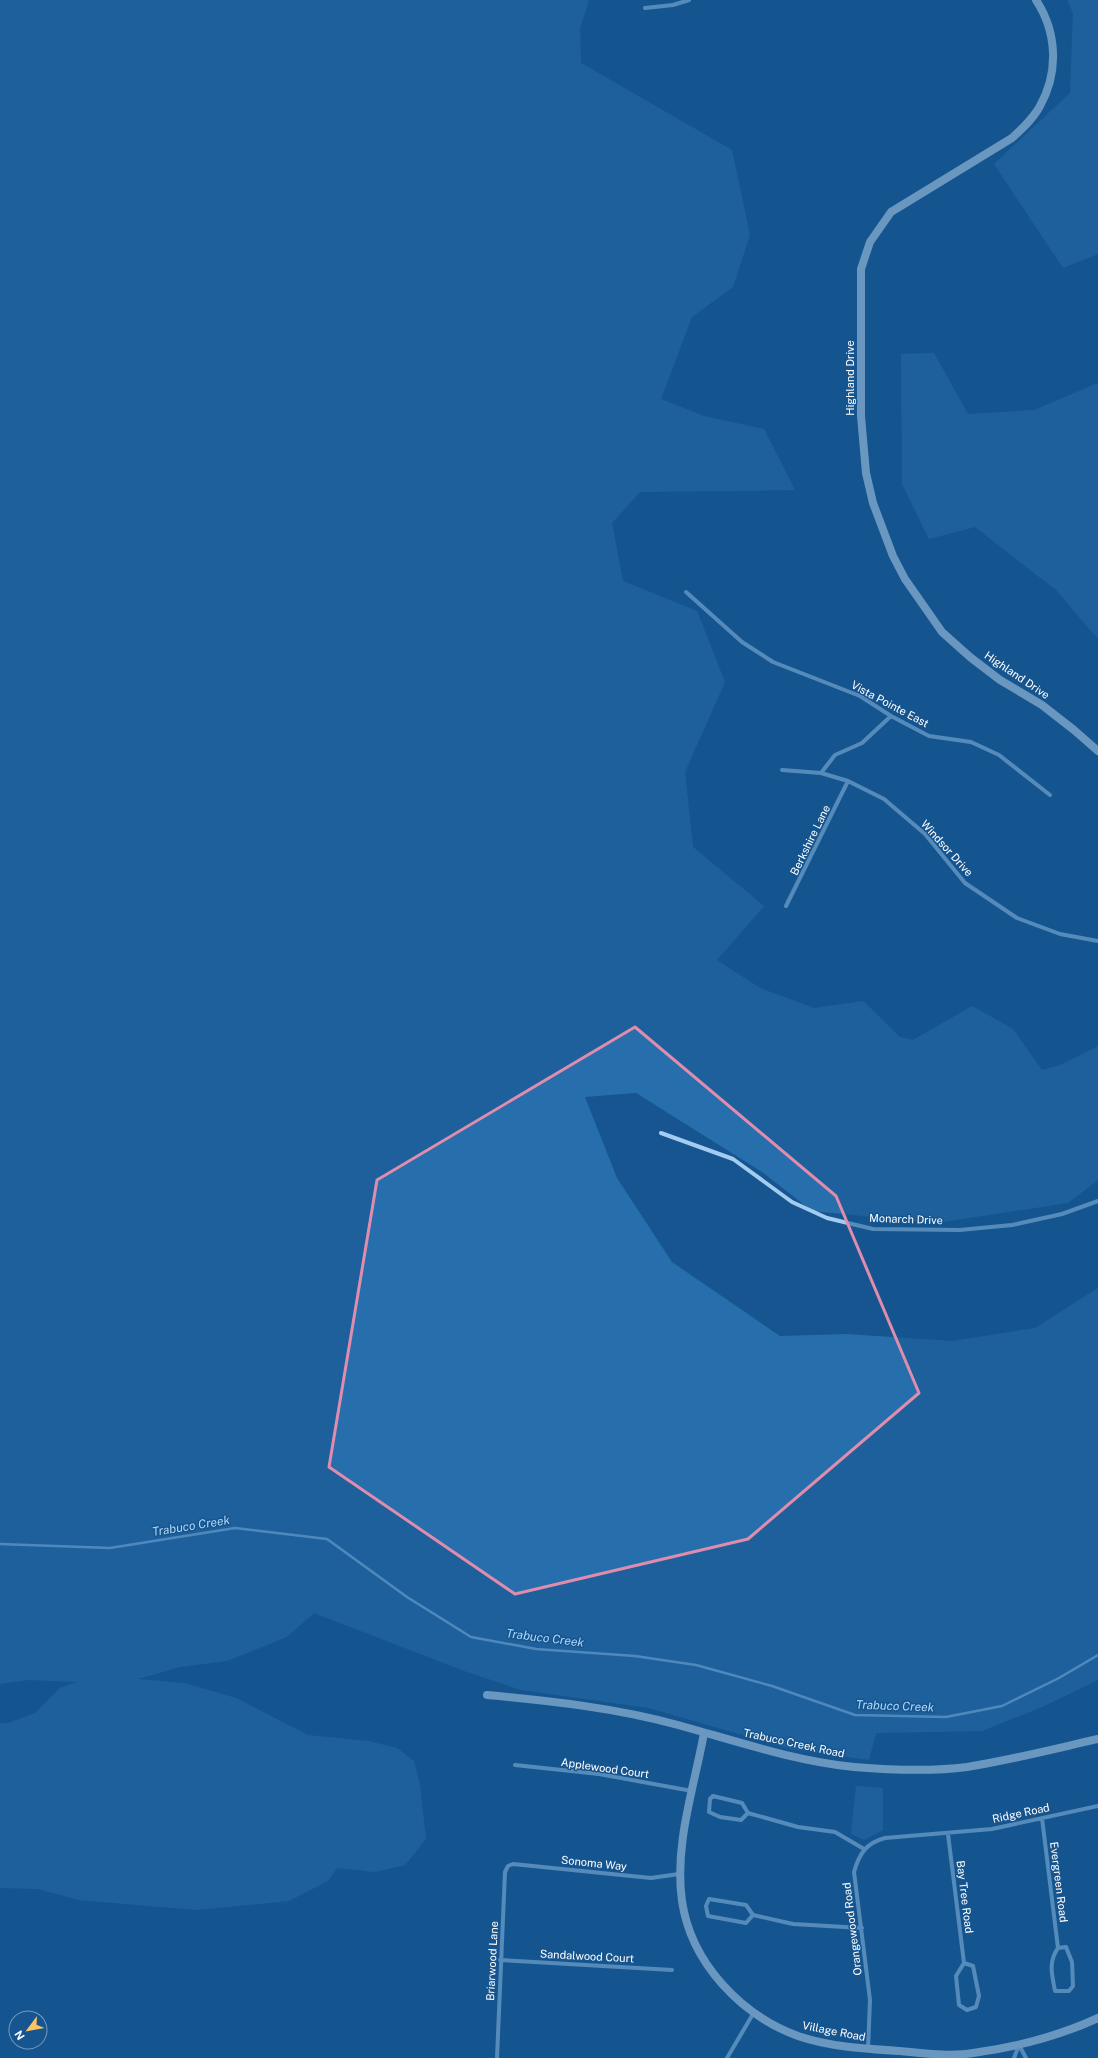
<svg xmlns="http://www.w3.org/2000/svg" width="1098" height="2058" font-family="'Public Sans',sans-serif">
	<rect width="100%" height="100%" fill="#16558f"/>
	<path fill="#266eac" d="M0 0H589L580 28 581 63 732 150 750 235 733 287 692 317 661 399 704 416 764 429 795 490 640 492 612 523 623 581 697 611 725 682 685 772 693 847 764 906 717 960 760 988 814 1008 863 1001 900 1037 913 1040 972 1006 1013 1029 1042 1070 1060 1065 1098 1046V1180L1068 1203 936 1223 812 1211 762 1172 636 1093 585 1097 617 1178 672 1262 780 1336 847 1334 952 1341 1035 1328 1098 1288V1680L1042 1707 982 1731 876 1733 869 1760 791 1749 649 1708 521 1690 467 1672 314 1613 287 1637 227 1661 180 1667 138 1679 184 1683 236 1698 308 1735 368 1741 397 1748 414 1761 420 1785 426 1839 405 1865 375 1872 337 1868 328 1881 289 1901 196 1910 79 1900 38 1889 0 1888V1723H8L35 1713 60 1688 77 1682 28 1680 0 1684Z
		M1067 0H1098V254L1063 268 994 164 1070 93 1073 13Z
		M934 353 968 414 1034 410 1098 383V639L1056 590 975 527 929 539 902 484 901 354Z
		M856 1786 883 1788V1830L864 1840 851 1834Z"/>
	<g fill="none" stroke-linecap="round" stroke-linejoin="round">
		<path stroke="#95c8f2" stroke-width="2.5" d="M0 1544 110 1548 235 1528 327 1539 407 1597 471 1637 536 1649 635 1656 696 1665 772 1686 855 1715 946 1717 1002 1706 1059 1678 1098 1655"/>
		<path stroke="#a3ccf0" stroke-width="4" d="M645 8 673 5 689 0
			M686 592 742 642 773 662 860 696 891 716 929 736 971 742 999 755 1050 795
			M782 770 821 773 848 781 884 799 925 834 965 883 1017 918 1060 934 1098 941
			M821 773 835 755 862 743 891 716
			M786 906 848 781
			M661 1133 733 1159 792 1202 827 1218 873 1229 960 1230 1012 1225 1062 1214 1098 1201
			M515 1765 599 1774 692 1791
			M748 1813 741 1820 720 1817 709 1812 710 1799 713 1796 742 1803 748 1813 798 1827 835 1832 864 1849
			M1042 1818 1058 1948C1048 1962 1052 1975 1055 1991H1069L1073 1986 1072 1962 1066 1947 1058 1948
			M948 1834 964 1963 956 1976 959 2005 967 2010 976 2007 979 1996 973 1966 964 1963
			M753 1915 746 1923 708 1916 706 1906 709 1899 746 1905 753 1915 793 1924 862 1928
			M500 1960 672 1970
			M1019 2045 1026 2058
			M868 2049 870 2000 854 1872C859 1854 866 1843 885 1838L992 1829 1098 1806
			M497 2058 505 1872 508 1866 513 1864 651 1878 679 1874
			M727 2058 753 2014
			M1014 2058 1019 2045"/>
		<path stroke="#d1e6fb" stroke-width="8" d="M1036 0C1057 32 1059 72 1040 106 1033 119 1022 129 1012 138L891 212 870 242 861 269V416L866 473 873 503 893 556 905 579 942 632 970 657 1000 680 1042 705 1074 730 1098 751
			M487 1695C552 1701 616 1708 678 1725 736 1741 794 1761 854 1767 891 1770 930 1772 967 1767 1011 1760 1054 1749 1098 1739
			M704 1733C694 1788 674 1845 682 1901 691 1963 741 2015 798 2036 830 2047 866 2049 900 2051 922 2053 951 2057 973 2053 1016 2047 1059 2036 1098 2018"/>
	</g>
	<path d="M0 0H1098V2058H0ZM635 1027 836 1196 919 1393 748 1539 515 1594 329 1467 377 1180Z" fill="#16558f" fill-opacity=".55" fill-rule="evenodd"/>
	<path fill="none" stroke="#e08cad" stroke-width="3" stroke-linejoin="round" d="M635 1027 836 1196 919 1393 748 1539 515 1594 329 1467 377 1180Z"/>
	<g text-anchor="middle" stroke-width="3" stroke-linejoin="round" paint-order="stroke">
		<g font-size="11" fill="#fff" stroke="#16558f">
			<text transform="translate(850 378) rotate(-90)" y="4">Highland Drive</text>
			<text transform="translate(1017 675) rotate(34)" y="4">Highland Drive</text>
			<text transform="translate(890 704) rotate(28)" y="4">Vista Pointe East</text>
			<text transform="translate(810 840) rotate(-64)" y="4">Berkshire Lane</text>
			<text transform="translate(947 848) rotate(48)" y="4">Windsor Drive</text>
			<text transform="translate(906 1219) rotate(2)" y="4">Monarch Drive</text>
			<text transform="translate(794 1743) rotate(12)" y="4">Trabuco Creek Road</text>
			<text transform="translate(605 1768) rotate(8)" y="4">Applewood Court</text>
			<text transform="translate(1021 1813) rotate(-12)" y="4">Ridge Road</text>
			<text transform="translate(594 1863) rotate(6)" y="4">Sonoma Way</text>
			<text transform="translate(1059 1882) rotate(83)" y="4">Evergreen Road</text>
			<text transform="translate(965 1897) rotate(83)" y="4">Bay Tree Road</text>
			<text transform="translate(852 1929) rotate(-97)" y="4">Orangewood Road</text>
			<text transform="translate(587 1956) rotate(3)" y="4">Sandalwood Court</text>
			<text transform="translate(492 1961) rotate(-87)" y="4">Briarwood Lane</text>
			<text transform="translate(834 2031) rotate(11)" y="4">Village Road</text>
		</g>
		<g font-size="12" font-style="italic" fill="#afd6f7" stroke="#16558f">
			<text transform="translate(191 1526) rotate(-9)" y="4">Trabuco Creek</text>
			<text transform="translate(545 1638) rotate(7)" y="4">Trabuco Creek</text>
			<text transform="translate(895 1706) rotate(2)" y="4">Trabuco Creek</text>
		</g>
	</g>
	<g transform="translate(28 2030) rotate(238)"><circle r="19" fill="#16558f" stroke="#7399bc"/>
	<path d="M0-3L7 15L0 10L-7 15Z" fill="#ffc461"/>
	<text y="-6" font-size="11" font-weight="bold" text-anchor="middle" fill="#ffffff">N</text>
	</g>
</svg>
